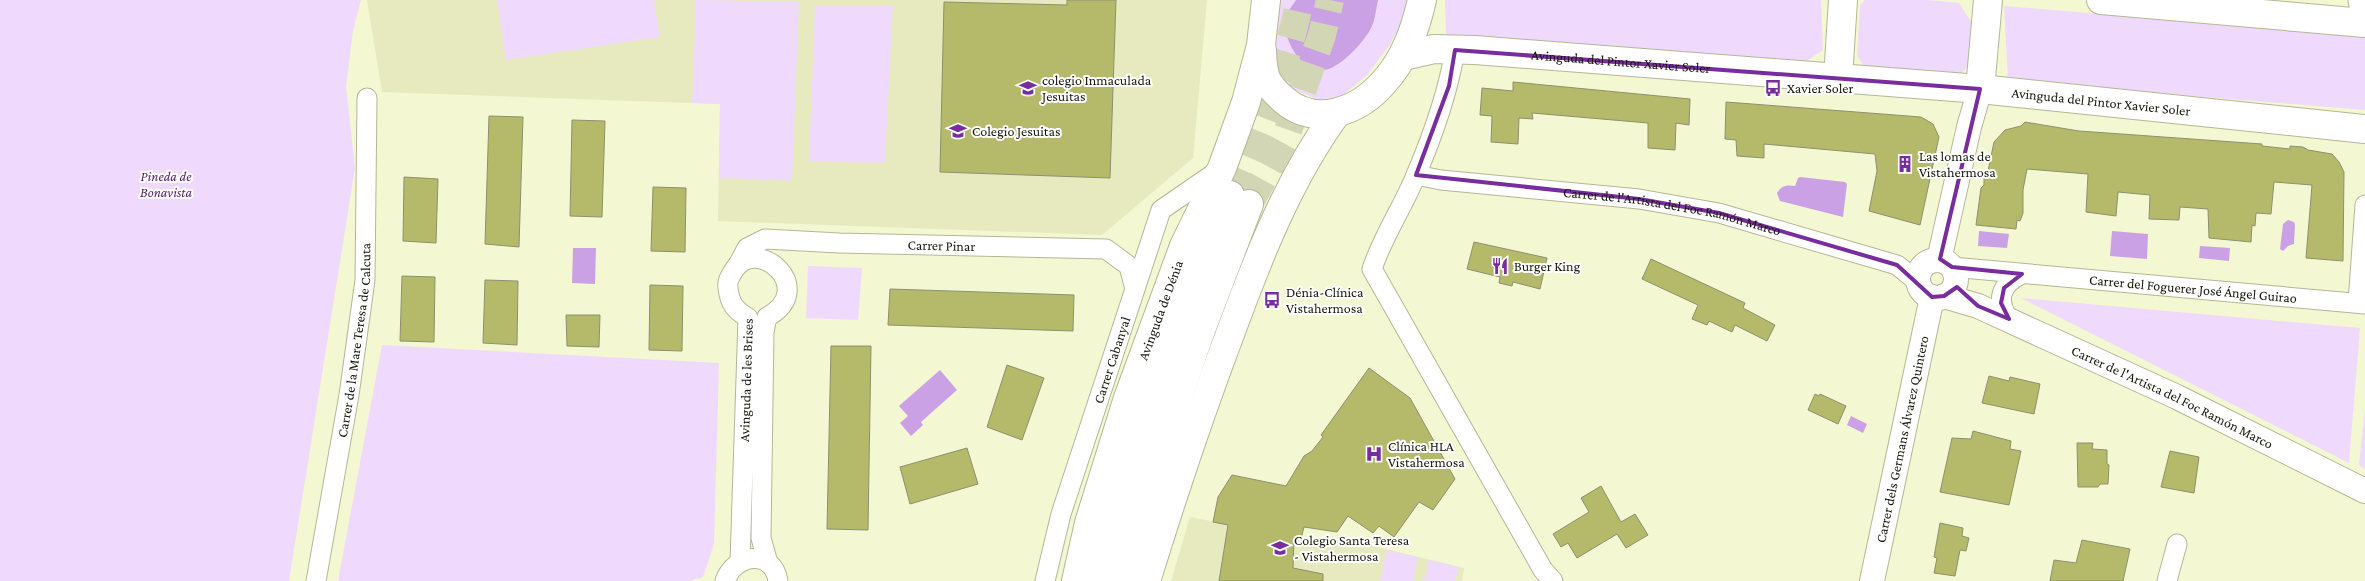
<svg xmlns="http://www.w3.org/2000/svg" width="2365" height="581" font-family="'Crimson Pro',serif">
	<rect width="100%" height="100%" fill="#f3f7d2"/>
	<path fill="#e6eabe" d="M367 0H1207L1193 158 1102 235 718 221 720 104 382 92Z
		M1190 517 1301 539 1373 546 1464 568 1462 581H1171Z"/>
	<path fill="#efdafd" d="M0 0H361L353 31 346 86 355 168 289 581H0Z
		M497 0H654L660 37 506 60Z
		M696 0 799 2 792 181 719 178 720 104 692 103Z
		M1281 0H1410L1408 10 1389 46 1367 75 1342 96 1319 100 1291 88 1277 67 1272 42Z
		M1445 0H1821L1823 50 1805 62 1446 37Z
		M1865 0H1928L1959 3 1972 23 1973 62 1958 76 1867 70 1857 56 1860 5Z
		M815 5H893L885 163 809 161Z
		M2004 6 2365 36V110L2008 81Z
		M808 266 862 268 858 320 806 318Z
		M2021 298 2360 328 2349 463Z
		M382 345 719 363 714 544 703 577 689 581H338Z
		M2365 408V469L2359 465Z
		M1387 550 1418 557 1413 581H1380Z
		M1429 560 1459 567 1455 581H1424Z"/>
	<path fill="#cba1e5" d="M1296 0H1378C1376 9 1375 22 1370 30 1363 43 1337 72 1321 70 1298 68 1282 38 1286 17 1287 11 1293 5 1296 0Z
		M1800 177 1845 182 1847 184 1843 217 1780 201 1777 193C1782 185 1787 185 1795 186L1798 178Z
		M2288 220 2294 222 2295 225 2294 244 2288 246 2283 251 2280 249 2283 224Z
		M1979 231 2009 234 2007 248 1978 246Z
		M2112 231 2148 234 2147 259 2110 256Z
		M2200 246 2230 248 2229 261 2199 258Z
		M573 248H596L595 284 572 283Z
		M940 370 957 390 921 422 923 425 911 436 900 423 908 416 899 406Z
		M1851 416 1867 424 1863 433 1847 425Z"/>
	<path fill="#b4ba69" stroke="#8d906f" d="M1067 0H1116L1110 178 940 172 944 2 1067 5Z
		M1513 82 1690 99 1689 125 1676 123 1675 150 1648 148V123L1532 113 1533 119 1519 118 1518 144 1491 142 1492 116 1480 115 1482 88 1513 91Z
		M1726 102 1921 117 1933 124 1939 137 1920 225 1869 211 1877 171 1875 154 1764 144V158L1737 156 1736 140 1725 139Z
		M489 116 523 117 519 247 485 244Z
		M572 120 605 121 602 217 570 216Z
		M2025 122 2079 131 2262 144V146L2290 149V146L2303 147 2308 150 2332 154 2339 162 2344 172 2343 261 2306 258 2312 185 2274 182 2271 214 2256 213 2255 226 2252 225 2251 242 2209 238 2208 209 2180 207 2179 220 2149 219 2150 195 2118 192 2116 216 2086 212 2088 174 2027 169 2023 190V213L2020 221 2017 220 2016 229 1976 225 1981 188 1984 185V174L1988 171 1994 142 2005 130 2021 126Z
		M404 177 438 179 436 243 403 241Z
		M653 187 686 188 685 252 651 251Z
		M1474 242 1547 258 1540 289 1513 282 1512 286 1499 283 1500 277 1467 269Z
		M1651 259 1745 303 1743 308 1775 325 1767 341 1735 325 1732 332 1709 321 1707 325 1692 319 1698 305 1642 279Z
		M402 276 435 277 434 342 400 341Z
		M485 280 518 281 517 345 483 343Z
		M650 285 683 286 682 351 649 350Z
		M890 289 1074 295 1073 331 888 325Z
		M566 315H600L599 347 567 346Z
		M831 346H871L868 530 827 529Z
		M1007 365 1044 378 1022 440 987 427Z
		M1369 368 1410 398 1455 479 1433 510 1419 502 1394 537 1379 526 1373 533 1348 516 1337 532 1304 527 1301 539 1294 538 1293 568 1323 574V581H1219L1228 525 1213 522 1218 497 1232 475 1286 486 1304 456 1312 451 1323 437 1321 435Z
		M1989 376 2009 381 2010 377 2040 384 2034 414 1982 403Z
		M1815 394 1819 396 1820 394 1846 406 1838 424 1808 410Z
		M1973 431 2011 441 2010 449 2021 451 2009 505 1940 492 1952 438 1971 439Z
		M2077 443H2093L2092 449 2107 450V464L2109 465 2108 484H2100L2098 487H2078Z
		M967 448 978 484 910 504 900 467Z
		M2170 451 2199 457 2194 493 2161 487Z
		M1601 486 1621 522 1635 514 1648 535 1626 548 1617 534 1577 558 1568 543 1561 547 1553 534 1589 512 1581 498Z
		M1940 523 1963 528 1962 536 1969 538 1966 551 1960 550 1955 576 1934 573 1937 558 1934 557Z
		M2082 540 2130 549 2123 581H2050L2054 560 2076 563Z"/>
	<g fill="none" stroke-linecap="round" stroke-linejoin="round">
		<path stroke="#d2d6b4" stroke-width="28" stroke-dasharray="28 14" stroke-linecap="butt" d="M1230 195C1259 131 1286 69 1300 0
			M1249 204 1285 139 1322 35 1330 0"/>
		<g stroke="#b4b795" stroke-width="21">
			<g id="minor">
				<path d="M2358 0 2362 22"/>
				<path d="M1455 50C1448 93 1433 135 1416 175 1403 207 1383 236 1372 269L1543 570 1553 581"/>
				<path id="s1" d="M1416 175 1441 180 1639 199 1719 213 1897 265 1918 282"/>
				<path id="s2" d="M738 265 747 248 765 239 839 243 1106 249 1129 266 1135 289"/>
				<path id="s3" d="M1952 267 2365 304"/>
				<path d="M2358 303 2365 205"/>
				<path d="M2009 319C1995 300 2001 284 2022 274"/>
				<path id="s4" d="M740 561 748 318C734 309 730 304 728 288 727 280 730 277 734 270 757 234 819 289 767 317L764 332 761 538 768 563"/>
				<path id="s5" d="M316 581 349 395 365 280 367 98"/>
				<path d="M725 581C735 553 773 549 778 581"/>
				<path id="s6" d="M1045 581 1061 514 1161 210 1219 170"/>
				<path d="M2167 581 2177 544"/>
			</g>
		</g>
		<g stroke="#b4b795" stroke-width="26">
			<g id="tertiary">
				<path d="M1939 260 1969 127 1980 89"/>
				<circle cx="1937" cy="279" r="19"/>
				<path id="s7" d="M1944 296 1978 306 2177 397 2365 491"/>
				<path id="s8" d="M1872 581 1932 297"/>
			</g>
		</g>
		<g stroke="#b4b795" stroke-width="30">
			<g id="primary">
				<path d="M2101 0 2365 23"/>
				<path d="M1262 50C1262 58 1263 68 1265 76 1268 85 1277 94 1284 100 1316 128 1359 111 1384 82 1405 59 1415 30 1422 0"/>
				<path id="s9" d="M1403 56 1434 49 1475 50 1980 89 2365 129"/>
				<path d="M1838 78 1843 0"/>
				<path d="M1980 89 1988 0"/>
				<path id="s10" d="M1076 581 1089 523 1128 398 1184 246 1222 168 1246 102 1261 45 1266 0"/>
				<path d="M1097 581C1137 451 1179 322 1230 195"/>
				<path d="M1120 581 1158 454 1202 327 1249 204"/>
				<path d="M1146 581C1172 497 1199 416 1230 334 1258 258 1288 180 1336 114"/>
			</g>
		</g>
		<use href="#minor" stroke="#fff" stroke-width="19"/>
		<use href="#tertiary" stroke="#fff" stroke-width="24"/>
		<use href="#primary" stroke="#fff" stroke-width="28"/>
	</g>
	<path fill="none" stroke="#782c9e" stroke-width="4" stroke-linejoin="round" d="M1455 50 1980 89 1940 259 1952 267 2022 274 2004 288 2001 303 2009 319 1978 306 1957 287 1944 296 1932 297 1897 265 1719 213 1639 199 1416 175 1449 86Z"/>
	<defs>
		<g id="school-bare" transform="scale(1.35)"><path d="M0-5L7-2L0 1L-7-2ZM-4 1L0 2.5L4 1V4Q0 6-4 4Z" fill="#782c9e" stroke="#fff" stroke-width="2.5" paint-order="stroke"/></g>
		<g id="bus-bare" transform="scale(1.35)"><path d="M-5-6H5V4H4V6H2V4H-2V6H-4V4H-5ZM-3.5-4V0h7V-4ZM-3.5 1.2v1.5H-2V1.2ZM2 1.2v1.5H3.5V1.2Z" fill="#782c9e" stroke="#fff" stroke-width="2.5" paint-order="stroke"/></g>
		<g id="building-bare" transform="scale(1.35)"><path d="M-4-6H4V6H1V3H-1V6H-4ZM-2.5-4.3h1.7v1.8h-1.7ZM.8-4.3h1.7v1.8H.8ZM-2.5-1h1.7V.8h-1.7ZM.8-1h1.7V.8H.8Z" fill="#782c9e" stroke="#fff" stroke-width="2.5" paint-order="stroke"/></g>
		<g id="restaurant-bare" transform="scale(1.35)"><path d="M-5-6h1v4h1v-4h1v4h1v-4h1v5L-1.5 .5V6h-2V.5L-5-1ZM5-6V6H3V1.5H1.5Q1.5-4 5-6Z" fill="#782c9e" stroke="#fff" stroke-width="2.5" paint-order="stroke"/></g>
		<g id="hospital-bare" transform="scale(1.35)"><path d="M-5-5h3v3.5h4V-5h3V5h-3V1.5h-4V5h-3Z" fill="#782c9e" stroke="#fff" stroke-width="2.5" paint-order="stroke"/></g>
	</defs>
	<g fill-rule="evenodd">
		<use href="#school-bare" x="1028" y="88"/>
		<use href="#bus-bare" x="1773" y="88"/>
		<use href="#school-bare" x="958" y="131"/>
		<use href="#building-bare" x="1905" y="164"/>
		<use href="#restaurant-bare" x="1500" y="266"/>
		<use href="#bus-bare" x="1272" y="300"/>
		<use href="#hospital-bare" x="1374" y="454"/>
		<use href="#school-bare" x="1280" y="548"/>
	</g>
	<g text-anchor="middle" stroke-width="4" stroke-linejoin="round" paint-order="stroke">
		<g font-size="14" fill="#18190c" stroke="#fff">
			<text dy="5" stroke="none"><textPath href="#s9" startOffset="219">Avinguda del Pintor Xavier Soler</textPath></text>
			<text dy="5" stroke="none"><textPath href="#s9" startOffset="701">Avinguda del Pintor Xavier Soler</textPath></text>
			<text dy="5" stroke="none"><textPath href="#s1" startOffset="259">Carrer de l'Artista del Foc Ramón Marco</textPath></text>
			<text dy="5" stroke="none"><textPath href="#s2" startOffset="216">Carrer Pinar</textPath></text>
			<text dy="5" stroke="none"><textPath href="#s3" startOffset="242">Carrer del Foguerer José Ángel Guirao</textPath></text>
			<text dy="5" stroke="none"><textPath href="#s10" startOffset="284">Avinguda de Dénia</textPath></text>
			<text dy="5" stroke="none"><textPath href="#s5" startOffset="244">Carrer de la Mare Teresa de Calcuta</textPath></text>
			<text dy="5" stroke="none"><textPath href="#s6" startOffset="231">Carrer Cabanyal</textPath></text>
			<text dy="5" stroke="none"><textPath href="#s4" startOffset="181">Avinguda de les Brises</textPath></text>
			<text dy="5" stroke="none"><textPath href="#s7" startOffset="250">Carrer de l'Artista del Foc Ramón Marco</textPath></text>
			<text dy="5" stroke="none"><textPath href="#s8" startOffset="145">Carrer dels Germans Álvarez Quintero</textPath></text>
		</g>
		<g font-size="14" fill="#18190c" stroke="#fff" text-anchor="start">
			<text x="1042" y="85">colegio Inmaculada<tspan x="1042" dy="16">Jesuitas</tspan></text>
			<text x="1787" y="93">Xavier Soler</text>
			<text x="972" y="136">Colegio Jesuitas</text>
			<text x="1919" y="161">Las lomas de<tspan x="1919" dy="16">Vistahermosa</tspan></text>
			<text x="1514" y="271">Burger King</text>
			<text x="1286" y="297">Dénia-Clínica<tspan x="1286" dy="16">Vistahermosa</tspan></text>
			<text x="1388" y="451">Clínica HLA<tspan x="1388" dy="16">Vistahermosa</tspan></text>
			<text x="1294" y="545">Colegio Santa Teresa<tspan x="1294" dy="16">- Vistahermosa</tspan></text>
		</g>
		<g font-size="14" font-style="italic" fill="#521d6c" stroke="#fff">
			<text x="166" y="181">Pineda de<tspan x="166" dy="16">Bonavista</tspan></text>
		</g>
	</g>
</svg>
